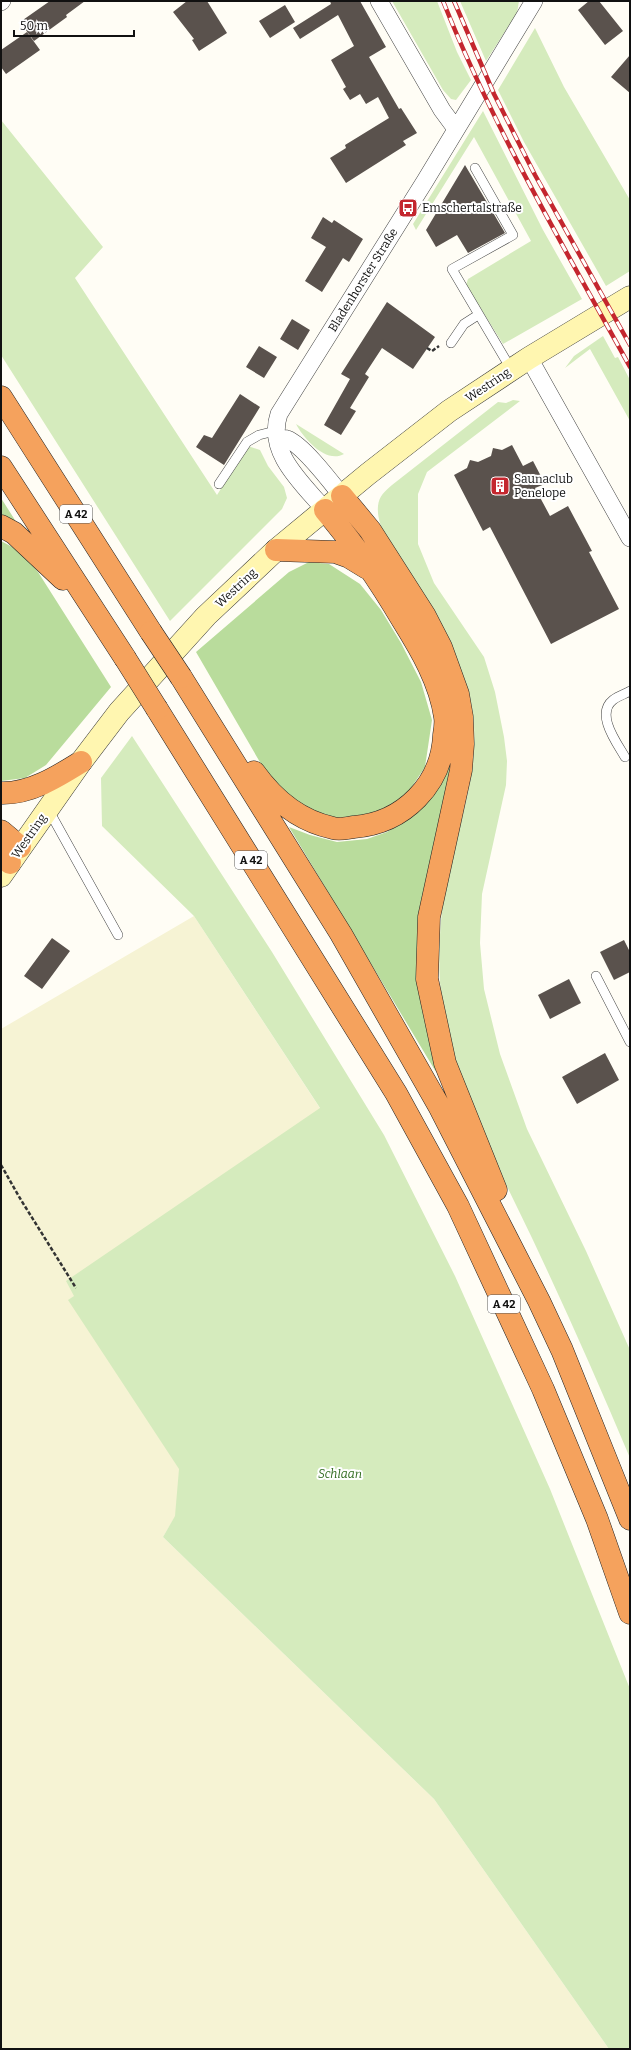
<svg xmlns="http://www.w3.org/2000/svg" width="631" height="2050" font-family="Bitter,serif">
	<rect width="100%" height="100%" fill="#fffdf5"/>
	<path fill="#f6f3d4" d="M194 916 327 1119 69 1300 192 1488 163 1537 434 1799 609 2049H1V1029Z"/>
	<path fill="#d5ebbd" d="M392 1H437L457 52 471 80 456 100 451 99 443 90Z
		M460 1H519L517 13 486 61Z
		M535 28 564 87 630 200V271L606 286 524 142 498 90Z
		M483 111 543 230 582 299 503 344 466 285 468 279 531 241 474 137 416 230 413 224Z
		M1 120 103 247 75 278 217 495 248 446 260 450 268 466 284 487 287 498 282 509 170 621 1 355Z
		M603 336 615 358 618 357 630 380V421L590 349 565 368 574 356Z
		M513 400 520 401 427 472 418 494V544L434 583 484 657 495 692 504 737 507 761 506 785 482 894 480 943 484 989 500 1054 527 1129 586 1251 630 1350V1458C599 1384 566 1310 532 1238 493 1157 449 1074 440 983 438 952 440 919 445 889 457 826 485 763 470 698 461 655 424 603 402 563 392 547 376 526 378 506 379 496 385 491 392 485L498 402 506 403Z
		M296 424 344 454C326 464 304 439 296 424Z
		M132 736 272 952 384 1135 455 1276 550 1489 630 1689V2049H609L434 1799 163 1537 175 1516 179 1469 68 1300 74 1296 66 1281 320 1108 194 916 102 826 101 778Z"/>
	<path fill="#b9dc9c" d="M1 498 20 528 1 520Z
		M1 541 20 551 38 572 111 687 46 765 25 778 1 781Z
		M309 562 329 564 360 584 381 610 401 643 421 682 432 720 425 767 405 797 390 810 345 820 323 816 297 804 268 776 196 652 289 572Z
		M454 745 428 1032 436 1072 289 827 310 835 337 842 367 839 387 832 404 822 423 807Z"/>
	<path fill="#5a524d" d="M50 1H85L66 15 67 17 34 41 20 22Z
		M187 1H207L227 33 199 51 192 40 194 39 173 12Z
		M330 1H360L386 47 369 57 399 109 401 108 417 133 403 141 406 145 346 183 330 158 346 148 345 145 389 118 378 97 366 104 360 94 350 100 343 89 346 87 331 60 354 46 338 15 300 39 293 28 331 4Z
		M589 1H599L623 31 605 45 578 10Z
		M285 5 295 22 270 38 259 21Z
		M27 32 40 50 6 74 1 67V50Z
		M630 55V93L611 77Z
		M465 165 505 233 468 253 457 235 436 247 426 230Z
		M323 217 332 223 334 220 363 239 349 262 343 258 322 292 305 281 326 247 311 238Z
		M387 302 435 337 413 369 382 348 365 374 369 377 350 408 356 411 341 435 324 425 350 379 341 374Z
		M292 319 310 330 298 350 280 339Z
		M259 346 277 357 264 378 246 367Z
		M240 394 260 407 224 465 196 447 204 435 212 438Z
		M512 445 523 466 533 461 545 484 535 488 550 516 568 506 592 551 589 552 619 609 551 644 490 527 483 531 454 475 467 468 470 460 478 462 491 456 493 448 502 450Z
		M52 938 70 951 42 989 24 976Z
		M624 940 630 952V972L614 980 600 952Z
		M569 979 581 1003 550 1019 538 995Z
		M605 1053 619 1080 577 1104 562 1077Z"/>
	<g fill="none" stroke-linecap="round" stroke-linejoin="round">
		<g stroke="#444" stroke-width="10">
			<path id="service" d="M475 168 513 235 452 269 511 369
				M451 343 464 324 478 315
				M219 484 247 442 259 435 275 431
				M625 757C617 743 595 714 613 700 618 696 625 694 630 691
				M48 809 118 935
				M596 976 630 1042"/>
		</g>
		<g stroke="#444" stroke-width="18">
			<path id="minor" d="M379 1 442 110 456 129
				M1 2 2 1
				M529 358 630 538
				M278 438C281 439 285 438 287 439 303 445 331 482 342 496
				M325 510C302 483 266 452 279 414L425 181 534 1"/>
		</g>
		<g stroke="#333" stroke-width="23">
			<path id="secondary" d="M1 876 81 762 119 712 206 616 276 550 368 474 449 411 529 358 630 297"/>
		</g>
		<g stroke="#222" stroke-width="23">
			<path id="motorway" d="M1 397 151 632
				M1 467 125 658
				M342 496 370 530 425 616 441 647 458 694 462 717 463 744 461 770 429 917 427 979 445 1063 496 1190
				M1 526 14 533 63 579
				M276 550 335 552 349 557 367 568
				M181 677 341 934 439 1106 539 1301 562 1350 630 1519
				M157 709 396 1093 458 1206 543 1389 597 1519 630 1613
				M254 772C274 800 299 821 333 828 339 830 347 828 354 827 404 823 442 784 444 735 445 729 446 723 445 717 440 682 421 650 403 621 379 580 356 546 325 510
				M1 793C30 794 57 777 81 762
				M1 831 20 847
				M1 855 10 863"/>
		</g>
		<path stroke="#333" stroke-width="2.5" stroke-dasharray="4 2" stroke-linecap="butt" d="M427 348 432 351 439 346
			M1 1165 21 1200 76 1288"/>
		<use href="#service" stroke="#fff" stroke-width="9"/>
		<use href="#minor" stroke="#fff" stroke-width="17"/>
		<use href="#secondary" stroke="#fff6b0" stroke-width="22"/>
		<use href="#motorway" stroke="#f5a25d" stroke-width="22"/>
		<g stroke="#c4262e" stroke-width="4.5">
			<path id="rail" d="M443 1C494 129 564 247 630 367
				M454 1 494 94 535 175 630 345"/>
		</g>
		<use href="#rail" stroke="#fff" stroke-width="3" stroke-dasharray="9" stroke-linecap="butt"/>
		<g stroke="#222" stroke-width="23" stroke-linecap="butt">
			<path id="motorway-bridge" d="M151 632 181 677
				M125 658 157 709"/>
		</g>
		<use href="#motorway-bridge" stroke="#f5a25d" stroke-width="22"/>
	</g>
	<defs>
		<g id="bus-square" transform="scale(1)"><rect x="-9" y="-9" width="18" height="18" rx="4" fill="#c4262e" stroke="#fff"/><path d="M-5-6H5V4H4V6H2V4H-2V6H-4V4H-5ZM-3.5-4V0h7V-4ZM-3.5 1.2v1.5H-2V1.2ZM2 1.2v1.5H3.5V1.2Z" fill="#fff"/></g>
		<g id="building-square" transform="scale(1)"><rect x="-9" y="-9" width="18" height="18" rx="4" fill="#c4262e" stroke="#fff"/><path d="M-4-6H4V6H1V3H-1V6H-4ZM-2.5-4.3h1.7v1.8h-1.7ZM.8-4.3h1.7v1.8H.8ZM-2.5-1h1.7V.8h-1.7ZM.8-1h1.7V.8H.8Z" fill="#fff"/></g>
	</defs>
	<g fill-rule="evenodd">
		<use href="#bus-square" x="408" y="208"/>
		<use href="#building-square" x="500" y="486"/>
	</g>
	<g text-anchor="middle" stroke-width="4" stroke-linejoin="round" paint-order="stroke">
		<g fill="#fff" stroke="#585858" stroke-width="1">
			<rect x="60" y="505" width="32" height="18" rx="3"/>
			<rect x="235" y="851" width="32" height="18" rx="3"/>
			<rect x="488" y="1295" width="32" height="18" rx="3"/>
		</g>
		<g font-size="11" font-weight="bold" fill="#111">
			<text x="76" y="518">A 42</text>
			<text x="251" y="864">A 42</text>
			<text x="504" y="1308">A 42</text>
		</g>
		<g font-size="12" fill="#111" stroke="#fff" text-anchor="start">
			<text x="422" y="212">Emschertalstraße</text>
			<text x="514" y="483">Saunaclub<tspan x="514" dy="14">Penelope</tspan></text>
		</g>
		<g font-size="12" fill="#111" stroke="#fff">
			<text transform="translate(363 280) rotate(-58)" y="4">Bladenhorster Straße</text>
			<text transform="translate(488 385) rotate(-34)" y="4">Westring</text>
			<text transform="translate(236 588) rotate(-43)" y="4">Westring</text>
			<text transform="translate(29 836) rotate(-55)" y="4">Westring</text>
		</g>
		<g font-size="12" font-style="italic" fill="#2f6b1f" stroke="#fff">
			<text x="340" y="1478">Schlaan</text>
		</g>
	</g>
	<rect width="631" height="2050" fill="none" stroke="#111111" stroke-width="4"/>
	<path d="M14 30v6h120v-6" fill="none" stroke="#111111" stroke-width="2"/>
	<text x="20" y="30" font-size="12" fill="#111111" stroke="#ffffff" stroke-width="3" paint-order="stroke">50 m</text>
</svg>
